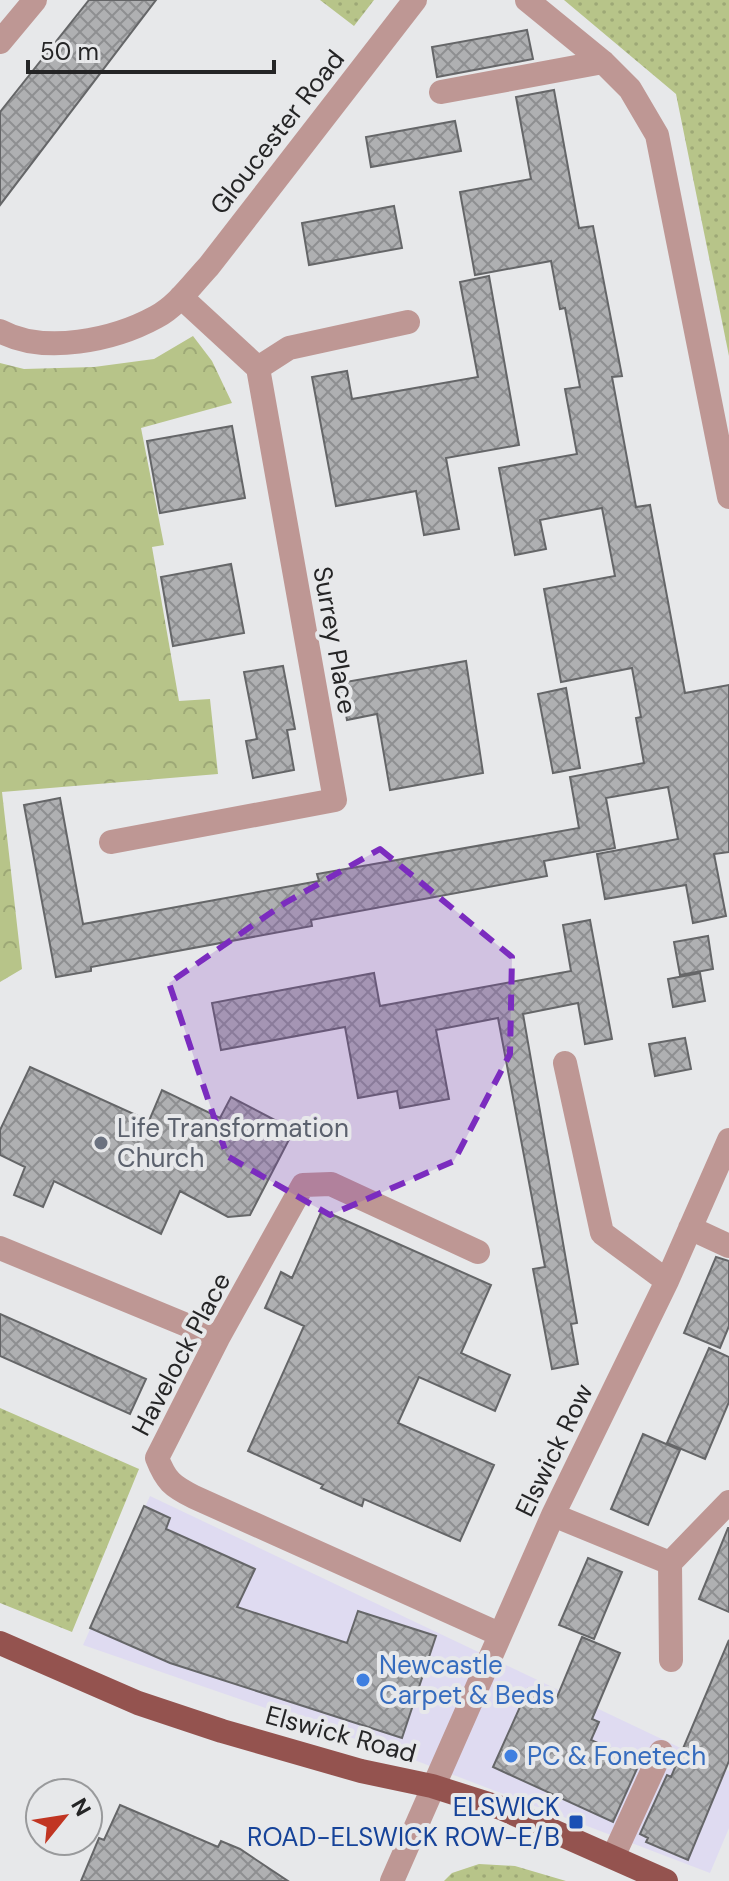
<svg xmlns="http://www.w3.org/2000/svg" width="729" height="1881" font-family="'DM Sans',sans-serif">
	<defs>
		<pattern id="grass-dots" width="8" height="8" patternUnits="userSpaceOnUse" patternTransform="scale(2)"><rect width="8" height="8" fill="#b7c489"/><path d="M2 2h.1M6 6h.1" fill="none" stroke="#9da876" stroke-width="1.8" stroke-linecap="round"/></pattern>
		<pattern id="park-crowns" width="20" height="18" patternUnits="userSpaceOnUse" patternTransform="scale(2)"><rect width="20" height="18" fill="#b7c489"/><path d="M2 6a3 3 0 1 1 6 0M12 15a3 3 0 1 1 6 0" fill="none" stroke="#9da876"/></pattern>
		<pattern id="building-cross-hatch" width="8" height="8" patternUnits="userSpaceOnUse" patternTransform="scale(2)"><rect width="8" height="8" fill="#afb0b2"/><path d="M0 0l8 8M0 8l8-8" fill="none" stroke="#8e8f91"/></pattern>
	</defs>
	<rect width="100%" height="100%" fill="#e7e8ea"/>
	<path fill="#dfdbf1" d="M150 1496 729 1771V1828L710 1873 396 1753 83 1645Z"/>
	<path fill="url(#grass-dots)" d="M320 0H374L354 26Z
		M564 0H729V356L676 94Z
		M0 1408 139 1469 72 1632 0 1603Z
		M479 1864 515 1866 566 1881H444L452 1873Z"/>
	<path fill="url(#park-crowns)" d="M193 336 212 361 232 403 141 428 164 545 152 547 179 701 210 699 218 774 2 792 22 969 0 982V363L24 369 94 367 154 359Z"/>
	<path fill="url(#building-cross-hatch)" stroke="#656668" stroke-width="2" d="M89 0H156L0 205V112Z
		M527 30 533 59 437 77 432 47Z
		M554 90 579 228 593 226 622 376 612 377 636 507 650 505 685 693 729 685V852L714 854 726 916 693 923 686 885 605 899 597 854 678 839 668 787 606 798 615 848 544 861 547 876 311 920 312 926 91 967V971L56 977 24 805 60 798 83 924 319 881 317 874 579 828 570 777 644 763 636 718 641 717 632 668 561 682 544 589 615 576 602 508 540 520 546 549 515 555 499 468 577 454 565 389 580 387 565 308 560 309 551 261 475 275 460 192 531 179 516 97Z
		M455 121 461 151 371 167 366 137Z
		M394 206 402 248 309 265 302 223Z
		M489 276 519 445 446 458 459 529 424 535 416 491 336 506 312 377 347 371 352 399 478 377 460 282Z
		M232 426 245 498 160 513 147 441Z
		M231 564 244 633 173 646 161 577Z
		M466 661 483 773 390 790 377 714 347 720 340 683Z
		M283 666 295 729 287 730 294 770 253 778 246 741 257 739 244 672Z
		M566 688 580 768 553 773 538 694Z
		M590 920 612 1039 585 1044 578 1003 523 1014 577 1323 571 1324 578 1364 552 1369 533 1269 545 1267 498 1018 436 1030 449 1099 400 1108 397 1091 358 1098 345 1027 221 1050 212 1003 374 973 380 1006 571 971 563 925Z
		M708 936 713 969 680 975 674 942Z
		M700 973 705 1001 673 1007 668 979Z
		M685 1038 691 1069 655 1076 649 1044Z
		M30 1067 149 1121 162 1090 220 1118 231 1097 294 1130 250 1215 228 1217 180 1191 161 1234 54 1181 43 1207 14 1195 25 1167 0 1155V1130Z
		M322 1210 491 1285 461 1353 510 1375 495 1411 419 1377 398 1423 494 1465 460 1541 364 1499 362 1506 321 1488 323 1485 248 1451 304 1326 265 1308 281 1272 292 1278Z
		M716 1257 729 1261V1326L720 1348 684 1333Z
		M0 1314 146 1379 130 1414 0 1356Z
		M709 1348 729 1357V1402L705 1459 667 1443Z
		M643 1434 680 1450 648 1525 611 1509Z
		M144 1506 170 1518 166 1529 255 1569 237 1607 347 1643 358 1611 436 1636 402 1738 170 1663 90 1628Z
		M728 1528H729V1612L699 1599Z
		M588 1558 622 1572 594 1639 559 1625Z
		M582 1637 620 1653 592 1719 599 1722 591 1740 640 1762 613 1822 493 1767 528 1689 555 1702Z
		M729 1640V1761L688 1860 646 1842 648 1838 640 1834 667 1775 671 1777Z
		M120 1805 218 1847 221 1841 240 1849 288 1881H81L99 1838 104 1840Z"/>
	<g fill="none" stroke-linecap="round" stroke-linejoin="round">
		<path stroke="#be9794" stroke-width="24" d="M527 0 603 62 630 89 657 135 729 497
			M0 42 35 0
			M441 92 603 62
			M0 331C44 355 114 340 156 317 177 306 193 283 209 266L415 0
			M258 368 289 348 408 322
			M111 842 335 800 258 368 181 297
			M565 1063 602 1233 667 1281
			M690 1228 729 1246
			M0 1248 218 1338
			M478 1252 331 1184 303 1185 218 1338 157 1458C166 1481 172 1486 194 1497L499 1634
			M553 1515 670 1563 671 1660
			M670 1563 729 1502
			M613 1857 661 1752
			M392 1881 553 1515 667 1281 729 1140"/>
		<path stroke="#94534f" stroke-width="24" d="M0 1643 138 1703 222 1731 361 1771 432 1786 501 1808 666 1881"/>
	</g>
	<path fill="#7b2cbf" fill-opacity="0.2" stroke="#7b2cbf" stroke-width="6" stroke-dasharray="16 10" stroke-linejoin="round" d="M380 849 512 957 510 1054 454 1161 330 1215 227 1156 169 983 285 903Z"/>
	<circle fill="#6b7280" stroke="#e7e8ea" stroke-width="3" cx="101" cy="1143" r="8"/>
	<g fill="#3f7fe0" stroke="#e7e8ea" stroke-width="3">
		<circle cx="363" cy="1680" r="8"/>
		<circle cx="511" cy="1756" r="8"/>
	</g>
	<rect fill="#1a4fb4" stroke="#e7e8ea" stroke-width="3" x="568" y="1814" width="16" height="16" rx="4"/>
	<g text-anchor="middle" stroke-width="8" stroke-linejoin="round" paint-order="stroke">
		<g font-size="26" fill="#252526" stroke="#e7e8ea">
			<text transform="translate(277 132) rotate(-52)" y="9">Gloucester Road</text>
			<text transform="translate(335 640) rotate(80)" y="9">Surrey Place</text>
			<text transform="translate(181 1354) rotate(-62)" y="9">Havelock Place</text>
			<text transform="translate(554 1450) rotate(-64)" y="9">Elswick Row</text>
			<text transform="translate(341 1734) rotate(15)" y="9">Elswick Road</text>
		</g>
		<g font-size="26" fill="#5b616d" stroke="#e7e8ea" text-anchor="start">
			<text x="117" y="1137">Life Transformation<tspan x="117" dy="30">Church</tspan></text>
		</g>
		<g font-size="26" fill="#366cbe" stroke="#e7e8ea" text-anchor="start">
			<text x="379" y="1674">Newcastle<tspan x="379" dy="30">Carpet &amp; Beds</tspan></text>
			<text x="527" y="1765">PC &amp; Fonetech</text>
		</g>
		<g font-size="26" fill="#164399" stroke="#e7e8ea" text-anchor="end">
			<text x="560" y="1816">ELSWICK<tspan x="560" dy="30">ROAD-ELSWICK ROW-E/B</tspan></text>
		</g>
	</g>
	<g transform="translate(64 1817) rotate(60)"><circle r="38" fill="#e7e8ea" stroke="#999a9c" stroke-width="2"/>
	<path d="M0-6L14 30L0 20L-14 30Z" fill="#c13522"/>
	<text y="-12" font-size="22" font-weight="bold" text-anchor="middle" fill="#252526">N</text>
	</g>
	<path d="M28 60v12h246v-12" fill="none" stroke="#252526" stroke-width="4"/>
	<text x="40" y="60" font-size="24" fill="#252526" stroke="#e7e8ea" stroke-width="6" paint-order="stroke">50 m</text>
</svg>
